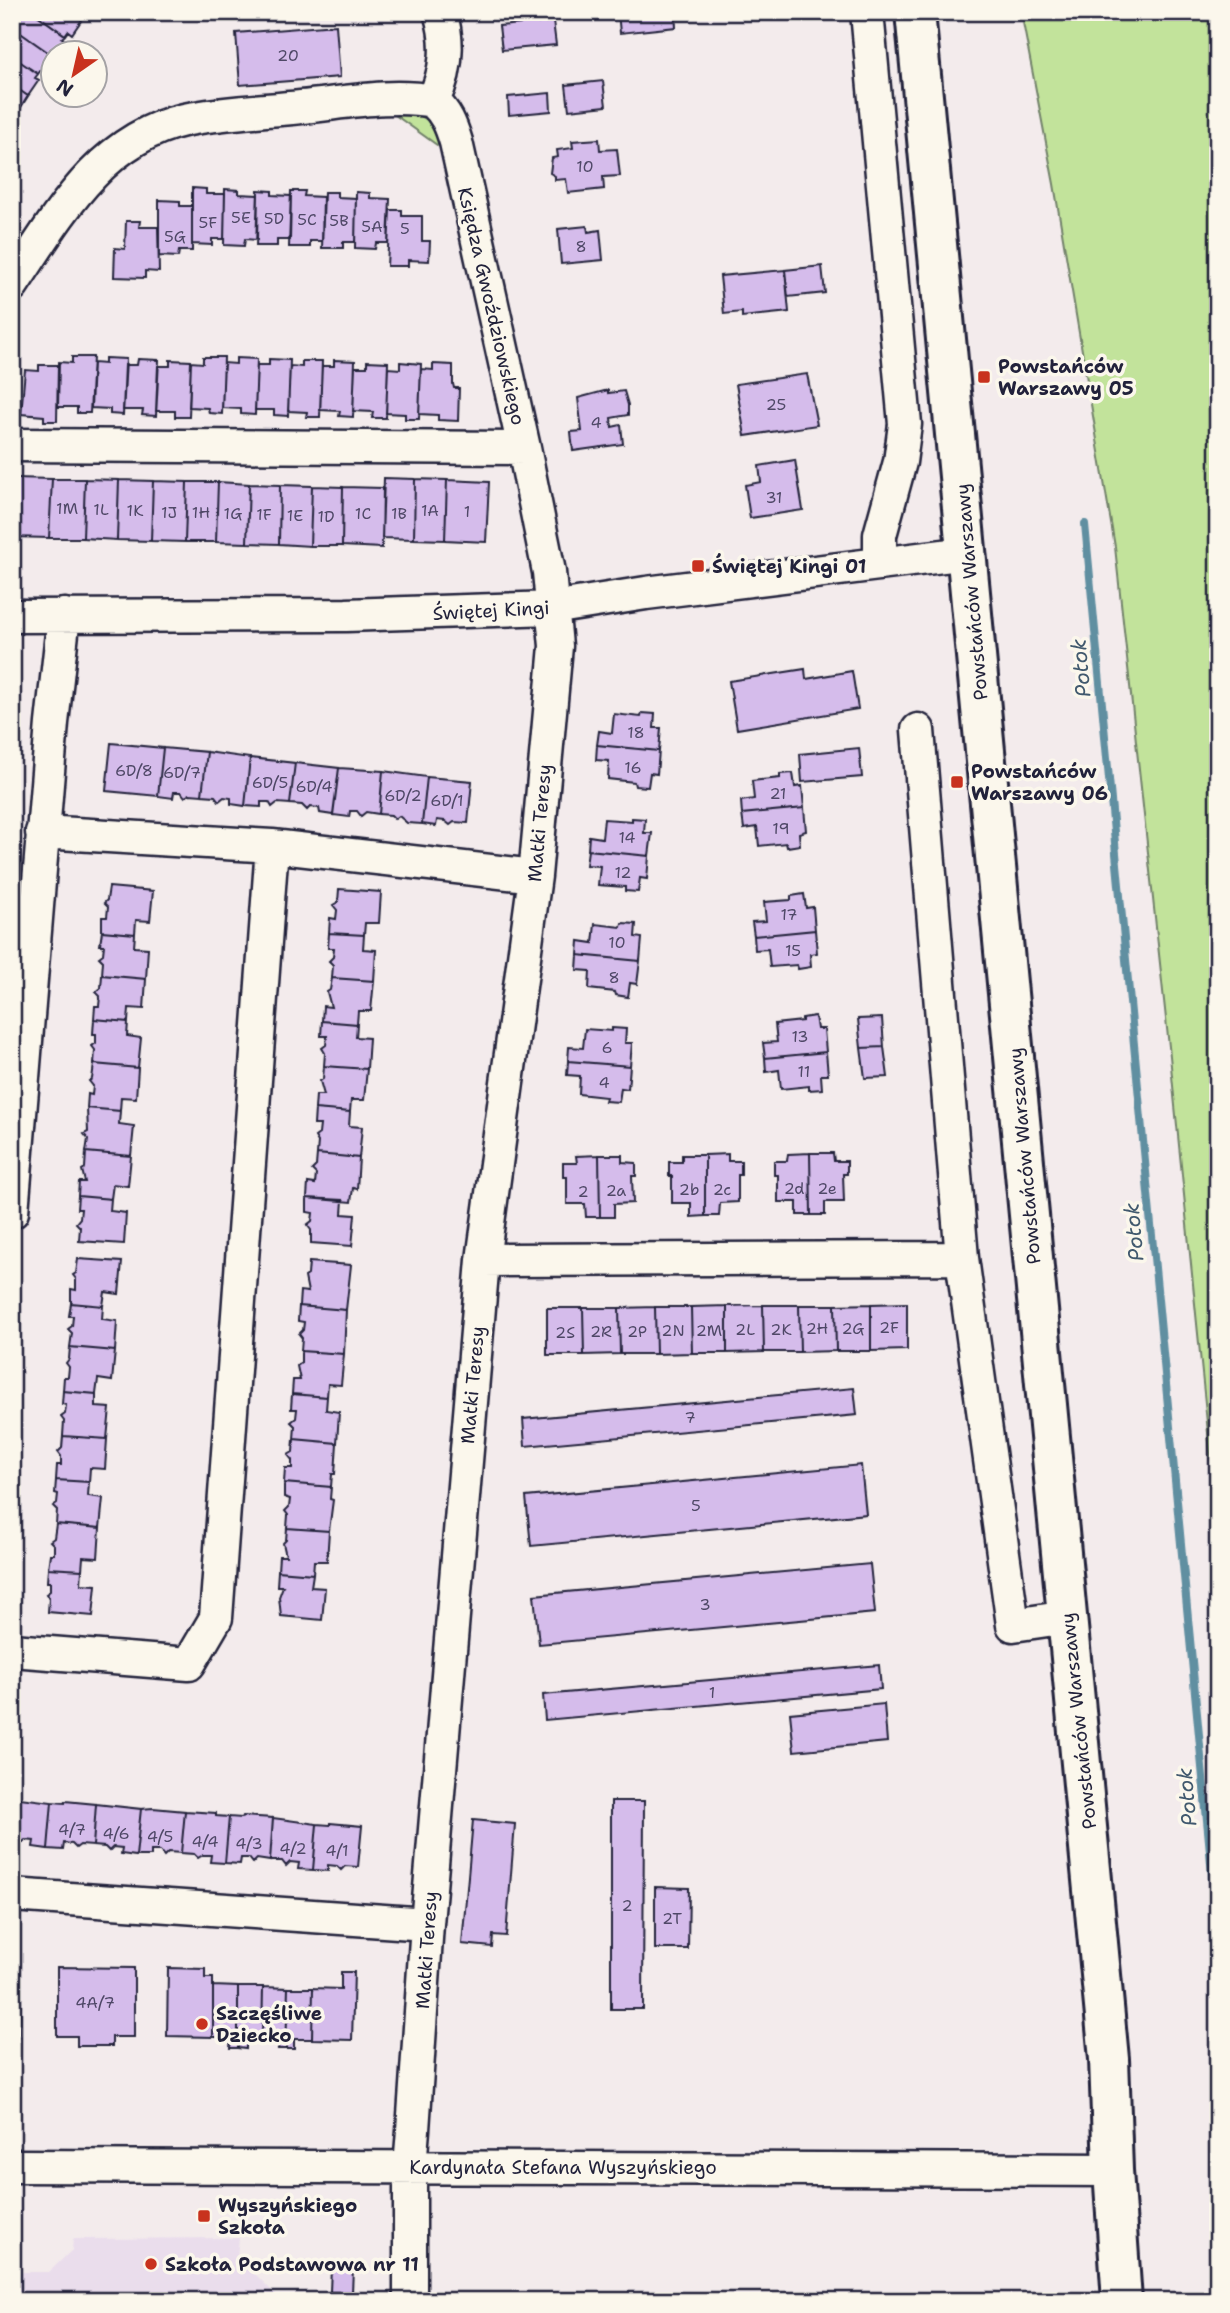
<svg xmlns="http://www.w3.org/2000/svg" width="1230" height="2313" font-family="'Shantell Sans',sans-serif">
	<rect width="100%" height="100%" fill="#f3ebec"/>
	<filter id="ink" filterUnits="userSpaceOnUse"><feTurbulence type="fractalNoise" baseFrequency=".0143" numOctaves="2"/><feDisplacementMap in="SourceGraphic" scale="14" xChannelSelector="R" yChannelSelector="G"/><feConvolveMatrix kernelMatrix="1 2 1 2 8 2 1 2 1" color-interpolation-filters="sRGB"/></filter>
	<g filter="url(#ink)">
		<path fill="#eaddec" d="M239 2238 237 2256 282 2301H12V2272H49L72 2250 73 2239Z"/>
		<path fill="#c2e39b" stroke="#72826b" stroke-width="2" d="M1021 12H1218V1532L1170 1056 1115 547 1054 184Z
			M395 110C430 116 430 118 444 150L395 115Z"/>
		<g fill="none" stroke-linecap="round" stroke-linejoin="round">
			<path stroke="#608fa1" stroke-width="8" d="M1085 524 1218 1937"/>
		</g>
		<path fill="#d5bceb" stroke="#22223b" stroke-width="2" d="M12 12H33L65 35 62 38 66 41 59 52H52V55L12 27Z
			M33 12H75L83 18 72 34 68 31 65 35Z
			M618 12H675L676 27 620 33Z
			M538 16 539 23 553 21 556 45 502 50 499 26 520 24 519 18Z
			M336 25 340 77 240 85 236 33Z
			M12 27 52 55V61L45 73 41 70 38 74 12 56Z
			M12 56 38 74 35 78 39 80 28 96 12 85Z
			M603 81 606 106 569 110 566 85Z
			M12 85 28 96 18 112 14 109 12 111Z
			M550 93 551 111 509 115 508 97Z
			M599 139 600 150 617 149 620 176 603 177 604 189 568 193 566 179 555 180V176L550 173 552 158 558 157 557 150 573 148 572 141Z
			M192 188 206 189V194H225L224 239H212V245L192 244Z
			M225 189 239 190V194L258 195 257 240 245 239 244 246 224 245Z
			M258 190 272 191V195L291 196 290 240H277V246H256Z
			M291 191H305L304 196 323 197 322 241H310V247H289Z
			M324 192H337V197L356 198 355 242H343V248H322Z
			M356 192 370 193V198L390 199 388 243H376L375 249 355 248Z
			M159 200 180 201V206H192V251H179L178 257 159 256Z
			M390 210H402V216H422V241H430L429 261 408 260V266H387Z
			M126 221H140L139 227H158L159 272 145 271V278L114 277 115 248 125 249Z
			M587 226 588 232 600 230 603 260 561 264 558 229Z
			M822 266 825 293 788 297 785 270Z
			M785 270 789 312 742 317V312L724 314 720 276Z
			M72 357H93L90 413H77V407H58L59 362 72 363Z
			M203 357H224L222 414 209 413 208 408 189 407 191 362 203 363Z
			M105 358 126 359 123 415 110 414V409L91 408 93 363 105 364Z
			M236 358 257 359 255 415 241 414V409L222 408 224 363 236 364Z
			M138 359 159 360 156 416 142 415 143 410H123L125 365H137Z
			M269 359 290 360 288 416 274 415V410H255L257 365H269Z
			M170 360 191 361 189 417H175V411H156L158 366H170Z
			M334 360 355 361 353 417 339 416 340 411 320 410 322 366H334Z
			M302 361H322L320 417H306L307 412 288 411 290 366 302 367Z
			M367 361 388 362 386 418H372L373 412 353 411 355 367H367Z
			M400 362 421 364 419 419H405V414L386 413 388 368 400 369Z
			M433 364 453 365V384L454 388H459L458 421 438 420V415L419 414 421 369 433 370Z
			M39 365H58L57 421H44V416L21 414 25 370 39 371Z
			M807 374 817 425 745 436 736 384Z
			M608 390V393L624 391 628 405V415L611 418 612 427 621 425 623 444 573 451 571 432 582 431 578 398Z
			M795 460 803 510 750 518 745 485 761 482 759 466Z
			M14 478 52 479 49 538 12 537Z
			M384 478 415 479 414 539 382 538Z
			M52 479H85L83 538H49Z
			M85 479 119 480 117 540 83 538Z
			M415 479 447 480 445 540 414 539Z
			M119 480 153 481 151 541 117 540Z
			M447 480 489 482 486 542 445 540Z
			M153 481 187 482 185 542 151 541Z
			M187 482H218L216 542H185Z
			M218 482 249 484 247 543 216 542Z
			M249 484 280 485 279 544 247 543Z
			M280 485 312 486 310 546 279 544Z
			M312 486 343 487 342 546H310Z
			M343 487 383 488 382 548 342 546Z
			M805 669 806 679 852 671 858 709 737 729 729 681Z
			M642 713 655 714 654 728H661L659 751 597 745 599 731 612 733 614 714 641 717Z
			M111 743 163 748 158 796 106 791Z
			M597 745 659 751 657 774 650 773 648 787 635 786 634 782 608 779 609 761 596 760Z
			M163 748 207 752 202 795 190 794 185 797 181 792H174L173 798 158 796Z
			M859 748 862 777 802 782 800 754Z
			M207 752 250 758 245 806 231 804V798L224 797 219 801 215 796 202 795Z
			M250 758 295 763 290 804 277 803 272 807 269 802H261V807L245 806Z
			M295 763 339 768 333 815 320 813 319 808 310 807 307 810 302 805 290 804Z
			M339 768 383 771 379 814 366 812 361 816 357 811H350L349 817 333 815Z
			M383 771 427 777 422 824 407 823 399 816 395 819 391 815 379 814Z
			M793 773 795 787 802 786 804 808 742 814 741 801 754 799 752 781 780 778V774Z
			M427 777 472 781 468 823 454 822 450 825 445 821 437 820 436 826 422 824Z
			M804 808 806 831 799 833 800 845 787 847 786 843 759 846 757 827 744 829 742 814Z
			M632 818 645 819 644 833H652L649 856 588 850 589 836 602 838 604 819 632 821Z
			M588 850 649 856 647 879 640 878 638 892 625 891V887L598 885 600 866 586 865Z
			M109 887 153 891 150 921 136 920 135 934 102 931V917H107L108 907 104 903 107 900Z
			M339 889 381 892 379 923H365L364 935 329 933 330 918 336 919 337 910 333 905 338 902Z
			M804 894 806 908 813 907 815 930 754 936 752 922 766 921 764 902 791 900V896Z
			M622 923 636 924 635 937 642 938 640 961 578 955 579 941 593 943 595 924 621 927Z
			M815 930 817 953 810 954 811 967 798 969 797 965 770 967 768 949 755 950 754 936Z
			M102 931 135 934 134 947 148 948 146 979 102 975 103 961 99 957 103 954 104 945H100Z
			M329 933 364 935 363 949 376 950 374 981 332 978 333 965 329 961 333 957 334 948H328Z
			M578 955 640 961 637 984 630 983 628 997 616 995 615 992 589 989 590 971 577 970Z
			M102 975 146 979 144 1009 129 1008 128 1022 94 1019 95 1006H99L100 996 96 992 101 988Z
			M332 978 374 981 371 1011H358L357 1024 322 1021 323 1006 331 1007 327 992 330 990Z
			M815 1016 817 1029H824L826 1052 765 1058 763 1043 777 1042 775 1024 802 1021V1018Z
			M882 1018 884 1047 861 1048 858 1019Z
			M94 1019 128 1022 127 1036 141 1038 138 1068 94 1064 95 1050 92 1046 96 1043V1034H93Z
			M322 1021 357 1024 356 1037 369 1038 367 1069 324 1066 325 1053 322 1048 326 1045 327 1036H321Z
			M612 1028 626 1029 625 1043H632L630 1066 568 1061 569 1047 583 1048 585 1029 612 1031Z
			M884 1047 888 1077 865 1078 861 1048Z
			M826 1052 828 1075H821L822 1089 809 1090V1086L781 1089 779 1070 766 1072 765 1058Z
			M568 1061 630 1066 628 1089 621 1088 619 1102 605 1101 606 1097 579 1094 580 1076 567 1075Z
			M94 1064 138 1068 136 1098 121 1097 120 1111 87 1108 88 1094 92 1095 93 1086 89 1081 92 1079Z
			M324 1066 367 1069 364 1100H351L350 1112 315 1109 316 1095H324L320 1081 323 1079Z
			M87 1108 120 1111 119 1124 134 1126 131 1156 86 1152 88 1139 84 1134 88 1132Z
			M315 1109 350 1112 349 1126 362 1127 359 1158 317 1154 318 1142 315 1137 319 1134 320 1125H314Z
			M86 1152 131 1156 128 1186 113 1184 111 1199 78 1196 79 1182H85L82 1170 85 1168Z
			M810 1153 811 1215H797V1202H778V1175H774V1161H787L788 1154Z
			M810 1153H833L834 1161H847V1174H843L844 1202H825V1215H811Z
			M317 1154 359 1158 357 1189 353 1188 351 1202 307 1198 308 1183 315 1184 316 1174 312 1170 316 1166Z
			M728 1154V1161H741V1175H738V1202L720 1203 719 1216H705V1155Z
			M599 1155 600 1217H586L585 1204H567V1177H563V1163H577L576 1156Z
			M599 1155H622V1162L636 1163V1176H632L633 1203 614 1204V1217H600Z
			M682 1155H705V1216L691 1217V1203H672V1176H669V1162H682Z
			M78 1196 111 1199 110 1211 126 1213 124 1244 79 1241 80 1227 76 1223 80 1218 81 1209H77Z
			M307 1198 343 1200 342 1214 355 1215 352 1246 311 1243V1230L307 1225 312 1221 313 1213 307 1212Z
			M78 1259 122 1262 119 1294 105 1292 103 1306 71 1303V1289L76 1290V1279L73 1275 76 1273Z
			M309 1262 351 1265 346 1310 299 1306 300 1291 308 1292 305 1277 308 1275Z
			M71 1303 103 1306 102 1319 117 1321 115 1351 70 1347 72 1333 68 1329 72 1326 73 1316H69Z
			M907 1303V1350L871 1351V1304Z
			M871 1304V1351H836L835 1305Z
			M763 1305 764 1352 727 1353V1306Z
			M763 1305H799L800 1352H764Z
			M799 1305H835L836 1351 800 1352Z
			M299 1306 346 1310 344 1354 301 1351 302 1338 299 1334 303 1330 304 1322 298 1321Z
			M727 1306V1353H692L691 1307Z
			M655 1307 656 1354H620L619 1308Z
			M655 1307H691L692 1353 656 1354Z
			M547 1308H583L584 1355H547Z
			M583 1308H619L620 1354 584 1355Z
			M70 1347 115 1351 112 1381 98 1379 96 1394 63 1391 64 1377H68L69 1367 66 1363 69 1359Z
			M301 1351 344 1354 341 1385 328 1384 327 1397 292 1394 293 1380H300L297 1366 301 1363Z
			M854 1388 857 1415 525 1446 523 1419Z
			M63 1391 96 1394V1407L110 1408 107 1439 63 1436 64 1421 61 1417 65 1414 66 1405 62 1404Z
			M292 1394 327 1397 326 1410 339 1412 337 1443 294 1439 295 1426 291 1422 296 1418 297 1409H291Z
			M63 1436 107 1439 105 1469 90 1468 89 1482 56 1480 57 1465H61V1456L58 1452 62 1448Z
			M294 1439 337 1443 335 1474H332L331 1487 284 1483 285 1468H292V1460L288 1455 293 1452Z
			M861 1465 866 1514 531 1546 526 1497Z
			M56 1480 89 1482 88 1496 103 1498 100 1528 56 1524 57 1510 53 1506 57 1503 58 1494 55 1493Z
			M284 1483 331 1487 330 1499 333 1500 329 1531 287 1528 288 1515 285 1511 289 1507 290 1499 284 1497Z
			M56 1524 100 1528 98 1558 83 1557 82 1570 48 1568 50 1554H54V1545L50 1541 54 1538Z
			M287 1528 329 1531 327 1561H314L313 1574 278 1571 279 1556H286L283 1543 286 1540Z
			M870 1564 875 1613 539 1644 534 1595Z
			M48 1568 82 1570 81 1584 96 1585 93 1616 48 1612 49 1598 46 1594 50 1591V1582H47Z
			M278 1571 313 1574 311 1587 325 1588 322 1620 281 1616 279 1597 283 1586H277Z
			M879 1665 881 1689 545 1720 543 1695Z
			M884 1704 887 1742 794 1751 790 1713Z
			M12 1797 52 1802 48 1849 33 1847 34 1841 25 1840 21 1844 17 1840 12 1839Z
			M65 1801 96 1804 93 1846 80 1845 76 1848 72 1844 64 1843 63 1850 48 1849 52 1802 65 1803Z
			M611 1801H644L643 2009H611Z
			M96 1804 141 1809 136 1856 121 1854 122 1848 113 1847 109 1851 105 1847 93 1846Z
			M153 1808 185 1811 181 1853 168 1852 164 1856 160 1851H151V1856H136L141 1809Z
			M185 1811 216 1813V1816L229 1817 225 1863 210 1862 211 1855H203L198 1858 194 1854 181 1853Z
			M243 1816 273 1818 270 1861 257 1859 253 1863 249 1858H241L240 1864 225 1863 229 1817 242 1818Z
			M273 1818 317 1824 313 1870 298 1869 299 1863 290 1862 286 1866 282 1861H270Z
			M473 1820 515 1824 506 1936 493 1935 492 1947 462 1944Z
			M330 1823 362 1826 358 1867 345 1866 341 1870 337 1866 328 1865V1871L313 1870 317 1824 330 1825Z
			M655 1887 689 1888 688 1949H655Z
			M57 1967 134 1968V2037H112V2046H77V2036H57Z
			M168 1968 205 1969V1978H213V2037L167 2036Z
			M341 1972H354L352 2040 312 2039 313 1988 341 1989Z
			M12 1984H21L19 2038H12Z
			M213 1986 238 1987V2048H230L231 2037H213Z
			M238 1987H263L262 2038H246V2049L238 2048Z
			M263 1987 288 1988 286 2049H278L279 2038H262Z
			M288 1988H313L312 2039H294V2049H286Z
			M331 2267 353 2268 352 2293 330 2292Z"/>
		<g fill="none" stroke-linecap="round" stroke-linejoin="round">
			<g stroke="#22223b" stroke-width="37">
				<path id="minor" d="M867 12 905 424 900 462 880 535V564
					M12 285C57 218 99 139 184 120 222 112 262 111 301 107 343 103 391 93 433 101
					M12 445 524 448
					M12 616 346 615 552 608 646 593 967 553
					M918 730 962 1258 1013 1625 1068 1617
					M42 832 272 846 535 876
					M12 1212 52 723 64 615
					M483 1260 962 1258
					M12 1650 189 1664 216 1618 272 846
					M12 1895 427 1924
					M12 2166 1113 2170
					M410 2301V2166L413 2130 427 1924 483 1260 535 876 556 646 549 572 524 448 456 142C451 125 446 113 433 101 447 72 450 44 440 12"/>
			</g>
			<g stroke="#22223b" stroke-width="44">
				<path id="tertiary" d="M915 12 1109 2059 1113 2170 1122 2301"/>
			</g>
			<use href="#minor" stroke="#fbf7ec" stroke-width="32"/>
			<use href="#tertiary" stroke="#fbf7ec" stroke-width="38"/>
		</g>
	</g>
	<g fill="#c8321e" stroke="#fbf7ec" stroke-width="2.5">
		<rect x="977" y="370" width="14" height="14" rx="3.5"/>
		<rect x="691" y="559" width="14" height="14" rx="3.5"/>
		<rect x="950" y="775" width="14" height="14" rx="3.5"/>
		<circle cx="202" cy="2024" r="7"/>
		<rect x="197" y="2209" width="14" height="14" rx="3.5"/>
		<circle cx="151" cy="2264" r="7"/>
	</g>
	<g text-anchor="middle" stroke-width="7" stroke-linejoin="round" paint-order="stroke">
		<g font-size="16" fill="#4f4867">
			<text x="288" y="61">20</text>
			<text x="585" y="172">10</text>
			<text x="241" y="223">5E</text>
			<text x="274" y="224">5D</text>
			<text x="307" y="225">5C</text>
			<text x="339" y="226">5B</text>
			<text x="208" y="228">5F</text>
			<text x="372" y="232">5A</text>
			<text x="405" y="234">5</text>
			<text x="175" y="242">5G</text>
			<text x="581" y="252">8</text>
			<text x="776" y="410">25</text>
			<text x="596" y="428">4</text>
			<text x="774" y="503">31</text>
			<text x="67" y="514">1M</text>
			<text x="101" y="515">1L</text>
			<text x="135" y="516">1K</text>
			<text x="430" y="516">1A</text>
			<text x="467" y="517">1</text>
			<text x="169" y="518">1J</text>
			<text x="201" y="518">1H</text>
			<text x="233" y="519">1G</text>
			<text x="363" y="519">1C</text>
			<text x="399" y="519">1B</text>
			<text x="264" y="520">1F</text>
			<text x="295" y="521">1E</text>
			<text x="326" y="522">1D</text>
			<text x="636" y="738">18</text>
			<text x="633" y="773">16</text>
			<text x="134" y="776">6D/8</text>
			<text x="182" y="778">6D/7</text>
			<text x="270" y="788">6D/5</text>
			<text x="314" y="792">6D/4</text>
			<text x="778" y="799">21</text>
			<text x="403" y="801">6D/2</text>
			<text x="447" y="806">6D/1</text>
			<text x="781" y="834">19</text>
			<text x="627" y="843">14</text>
			<text x="623" y="878">12</text>
			<text x="789" y="920">17</text>
			<text x="617" y="948">10</text>
			<text x="793" y="956">15</text>
			<text x="614" y="983">8</text>
			<text x="800" y="1042">13</text>
			<text x="607" y="1053">6</text>
			<text x="804" y="1077">11</text>
			<text x="604" y="1088">4</text>
			<text x="794" y="1194">2d</text>
			<text x="827" y="1194">2e</text>
			<text x="689" y="1195">2b</text>
			<text x="722" y="1195">2c</text>
			<text x="616" y="1196">2a</text>
			<text x="583" y="1197">2</text>
			<text x="889" y="1333">2F</text>
			<text x="817" y="1334">2H</text>
			<text x="853" y="1334">2G</text>
			<text x="745" y="1335">2L</text>
			<text x="781" y="1335">2K</text>
			<text x="673" y="1336">2N</text>
			<text x="709" y="1336">2M</text>
			<text x="601" y="1337">2R</text>
			<text x="637" y="1337">2P</text>
			<text x="565" y="1338">2S</text>
			<text x="690" y="1423">7</text>
			<text x="696" y="1511">5</text>
			<text x="705" y="1610">3</text>
			<text x="712" y="1698">1</text>
			<text x="72" y="1835">4/7</text>
			<text x="116" y="1839">4/6</text>
			<text x="160" y="1842">4/5</text>
			<text x="205" y="1847">4/4</text>
			<text x="249" y="1849">4/3</text>
			<text x="293" y="1854">4/2</text>
			<text x="337" y="1856">4/1</text>
			<text x="627" y="1911">2</text>
			<text x="672" y="1924">2T</text>
			<text x="95" y="2008">4A/7</text>
		</g>
		<g font-size="19" fill="#22223b" stroke="#fbf7ec">
			<text transform="translate(492 306) rotate(77)" y="7">Księdza Gwoździowskiego</text>
			<text transform="translate(971 592) rotate(-95)" y="7">Powstańców Warszawy</text>
			<text transform="translate(491 610) rotate(-3)" y="7">Świętej Kingi</text>
			<text transform="translate(539 823) rotate(-85)" y="7">Matki Teresy</text>
			<text transform="translate(1024 1156) rotate(-95)" y="7">Powstańców Warszawy</text>
			<text transform="translate(472 1385) rotate(-85)" y="7">Matki Teresy</text>
			<text transform="translate(1078 1721) rotate(-96)" y="7">Powstańców Warszawy</text>
			<text transform="translate(426 1950) rotate(-86)" y="7">Matki Teresy</text>
			<text x="563" y="2174">Kardynała Stefana Wyszyńskiego</text>
		</g>
		<g font-size="19" font-weight="bold" fill="#22223b" stroke="#fbf7ec" text-anchor="start">
			<text x="998" y="373">Powstańców<tspan x="998" dy="22">Warszawy 05</tspan></text>
			<text x="712" y="573">Świętej Kingi 01</text>
			<text x="971" y="778">Powstańców<tspan x="971" dy="22">Warszawy 06</tspan></text>
			<text x="216" y="2020">Szczęśliwe<tspan x="216" dy="22">Dziecko</tspan></text>
			<text x="218" y="2212">Wyszyńskiego<tspan x="218" dy="22">Szkoła</tspan></text>
			<text x="165" y="2271">Szkoła Podstawowa nr 11</text>
		</g>
		<g font-size="21" font-style="italic" fill="#41596e" stroke="#fbf7ec">
			<text transform="translate(1081 668) rotate(-95)" y="7">Potok</text>
			<text transform="translate(1134 1232) rotate(-95)" y="7">Potok</text>
			<text transform="translate(1187 1797) rotate(-95)" y="7">Potok</text>
		</g>
	</g>
	<rect width="1230" height="2313" fill="none" stroke="#fbf7ec" stroke-width="42"/>
	<rect x="21" y="21" width="1188" height="2271" fill="none" stroke="#22223b" stroke-width="2.5" filter="url(#ink)"/>
	<g transform="translate(74 74) rotate(214)"><circle r="33" fill="#fbf7ec" stroke="#a4a2a5" stroke-width="2"/>
	<path d="M0-5L12 26L0 18L-12 26Z" fill="#c8321e"/>
	<text y="-10" font-size="19" font-weight="bold" text-anchor="middle" fill="#22223b">N</text>
	</g>
</svg>
